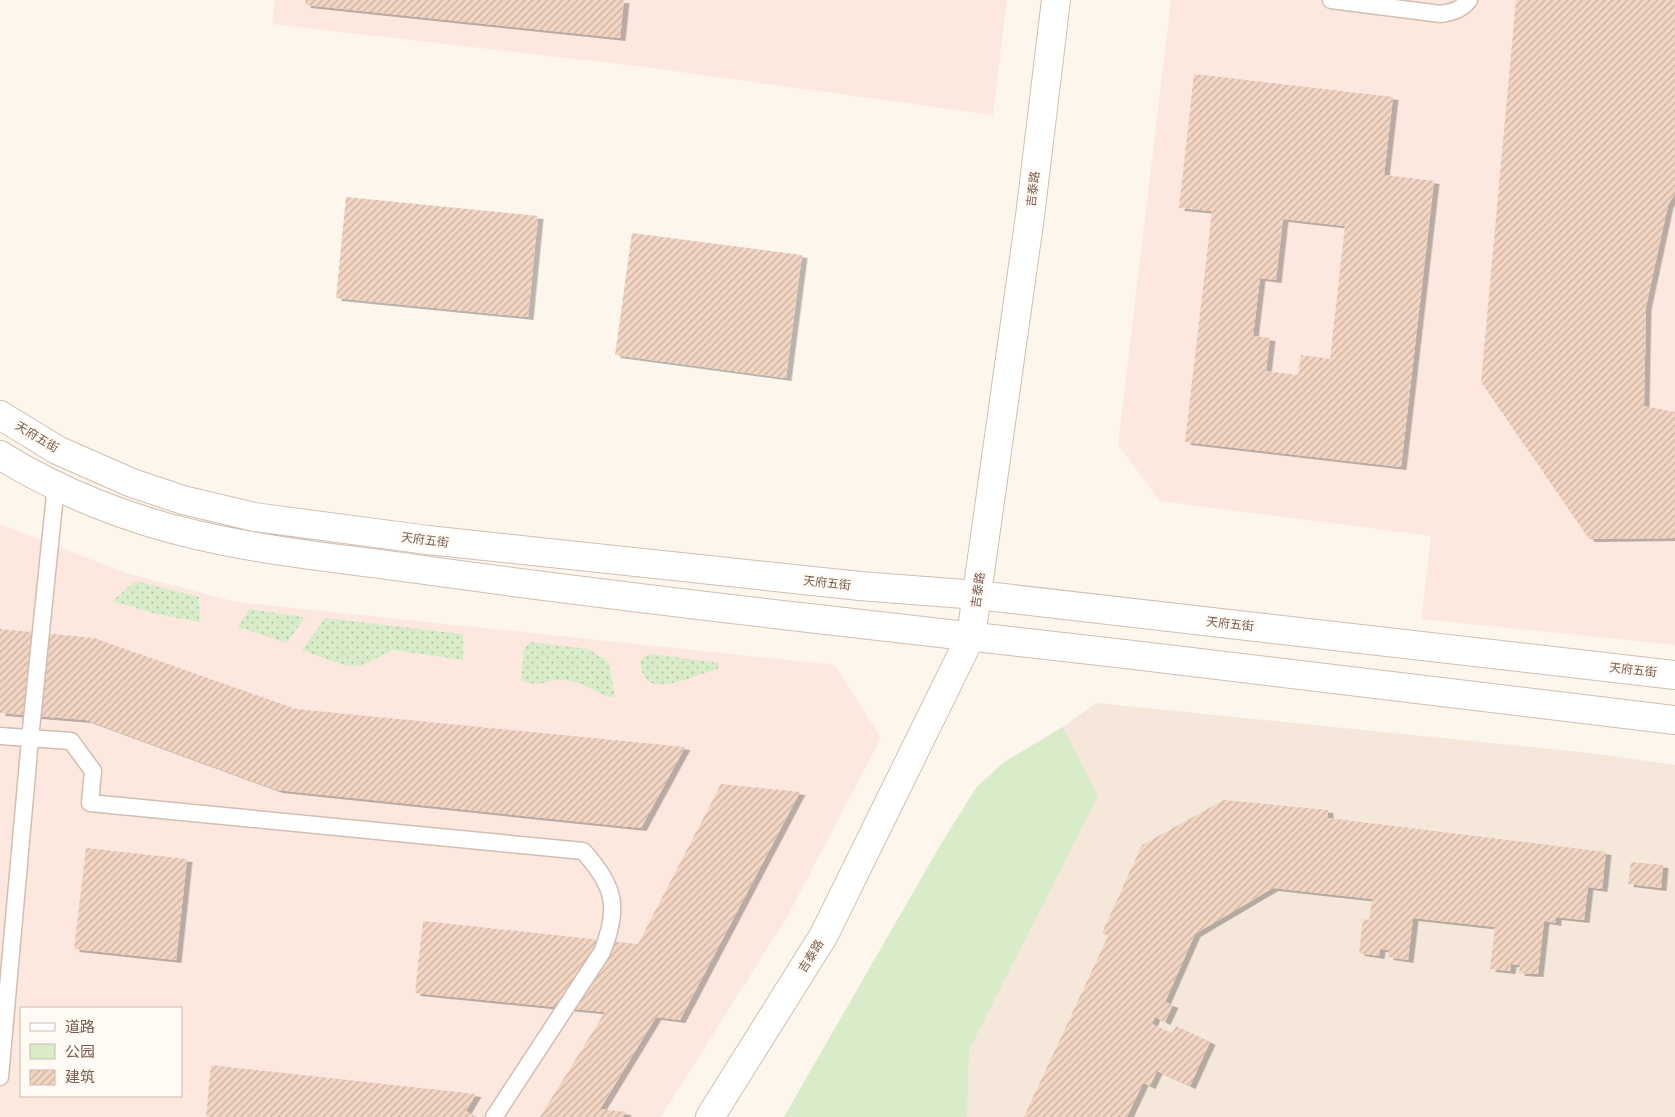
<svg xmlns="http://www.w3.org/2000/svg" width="1675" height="1117" font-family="'Work Sans','Noto Sans SC',sans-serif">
	<defs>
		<pattern id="garden-dots" width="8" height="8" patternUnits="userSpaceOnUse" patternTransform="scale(1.25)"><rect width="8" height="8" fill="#d8ecc9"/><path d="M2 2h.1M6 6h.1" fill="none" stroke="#b4c2a5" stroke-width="1.8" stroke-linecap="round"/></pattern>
		<pattern id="building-hatch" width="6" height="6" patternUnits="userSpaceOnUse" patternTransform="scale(1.25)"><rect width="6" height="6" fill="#f3d5c3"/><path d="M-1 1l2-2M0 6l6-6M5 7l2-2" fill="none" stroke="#cab0a1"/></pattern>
		<filter id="shadow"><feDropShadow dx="5.5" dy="3" stdDeviation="0" flood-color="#0004"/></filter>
	</defs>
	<rect width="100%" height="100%" fill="#fdf6ec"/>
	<path fill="#f5e8da" d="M1096 703 1590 753 1675 765V1117H784L941 844 976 788 1004 762 1063 727Z"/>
	<path fill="#fde8e0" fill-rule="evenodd" d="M275 0H1007L993 115 644 67 272 24Z
		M1171 0H1675V645L1421 619 1431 536 1160 501 1118 445Z
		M0 524 126 573 237 602 835 665 881 738 787 917 661 1117H0ZM21 1008H181V1096H21Z"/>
	<path fill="#d8ecc9" d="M1063 727 1098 796 969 1050 967 1114 966 1117H784L941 844 976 788 1004 762Z"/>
	<path fill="url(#garden-dots)" d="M136 581 199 597 200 622 156 614 112 601Z
		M249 609 305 617 287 643 238 627Z
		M325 618 463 634V660L393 650 361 666H346L302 650Z
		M531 642 588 649 609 662 615 698C597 695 584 681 563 680 546 679 538 689 521 680L524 648Z
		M652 654 719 663 718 669C708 672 698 675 688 679 666 685 643 693 640 661L644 656Z"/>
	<path fill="url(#building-hatch)" fill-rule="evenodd" filter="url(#shadow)" d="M306 0H624L620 38 305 5Z
		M1516 0H1675V193L1668 205 1646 307 1644 406 1675 412V538L1589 539 1481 382Z
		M1194 74 1393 97 1384 175 1434 181 1401 467 1185 442 1212 211 1179 208ZM1283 219 1345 226 1330 359 1301 355 1298 375 1266 371 1270 338 1253 336 1260 278 1276 280Z
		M346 197 538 216 528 317 336 298Z
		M632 233 802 255 786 378 615 355Z
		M0 629 94 638 296 709 685 747 641 828 277 790 86 720 0 713Z
		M721 784 800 792 680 1020 656 1017 600 1109 626 1112 623 1117H540L605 1012 415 993 423 921 638 944Z
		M1224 800 1328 810V818L1606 852 1602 889 1588 887 1584 920 1556 917V923L1544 921 1538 974 1519 973 1520 965 1511 964 1510 971 1490 969 1495 927 1413 918 1408 960 1388 957 1389 950 1380 949 1379 956 1359 953 1363 919 1369 920 1372 899 1273 888 1195 934 1165 1002 1173 1005 1165 1022 1155 1017 1152 1024 1172 1033 1176 1026 1210 1042 1190 1086 1157 1071 1150 1086 1143 1083 1127 1117H1024L1108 936 1102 933 1142 845Z
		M86 848 187 859 176 960 74 949Z
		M1631 862 1663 865 1661 888 1628 884Z
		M211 1065 476 1094 466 1111 476 1117H206Z"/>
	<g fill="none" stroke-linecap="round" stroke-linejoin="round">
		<g stroke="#d1beb0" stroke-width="19">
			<path id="service" d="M1331 0 1441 14C1453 12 1461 10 1469 0
				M0 736 71 741 93 771 90 803 583 851C615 886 620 908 602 952L494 1117
				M0 1077 30 739 56 485"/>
		</g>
		<g stroke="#d1beb0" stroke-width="30">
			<path id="minor" d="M710 1117 824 935 971 636 1030 216 1056 0"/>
		</g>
		<g stroke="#d1beb0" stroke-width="30">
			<path id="tertiary" d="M0 415 57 450 132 483 183 500 254 517 428 540 860 586 977 595 1675 675
				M0 455C59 492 130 520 197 535 269 552 344 559 417 569 545 587 672 602 800 617 1092 649 1383 685 1675 720"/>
		</g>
		<use href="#service" stroke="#fff" stroke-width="16"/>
		<use href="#minor" stroke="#fff" stroke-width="28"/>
		<use href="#tertiary" stroke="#fff" stroke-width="28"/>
	</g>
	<g text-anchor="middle" stroke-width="5" stroke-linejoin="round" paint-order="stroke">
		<g font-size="12" fill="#7a5c4d" stroke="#fffaf3">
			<text transform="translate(1033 189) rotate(-83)" y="4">吉泰路</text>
			<text transform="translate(37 437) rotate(31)" y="4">天府五街</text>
			<text transform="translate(425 540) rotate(7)" y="4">天府五街</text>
			<text transform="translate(827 583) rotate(6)" y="4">天府五街</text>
			<text transform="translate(978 590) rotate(-82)" y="4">吉泰路</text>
			<text transform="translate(1230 624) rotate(6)" y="4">天府五街</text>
			<text transform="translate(1633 670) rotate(6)" y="4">天府五街</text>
			<text transform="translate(811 956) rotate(-58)" y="4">吉泰路</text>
		</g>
	</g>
	<rect x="20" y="1007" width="162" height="90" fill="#fffaf3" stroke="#cabbb1"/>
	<rect x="30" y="1023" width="25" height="8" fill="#ffffff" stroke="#cabbb1"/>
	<text x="65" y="1032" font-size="15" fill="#7a5c4d">道路</text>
	<rect x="30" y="1044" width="25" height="15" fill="#d8ecc9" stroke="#cabbb1"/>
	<text x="65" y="1057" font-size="15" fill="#7a5c4d">公园</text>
	<rect x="30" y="1070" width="25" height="15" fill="url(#building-hatch)" stroke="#cabbb1"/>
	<text x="65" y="1082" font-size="15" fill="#7a5c4d">建筑</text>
</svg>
